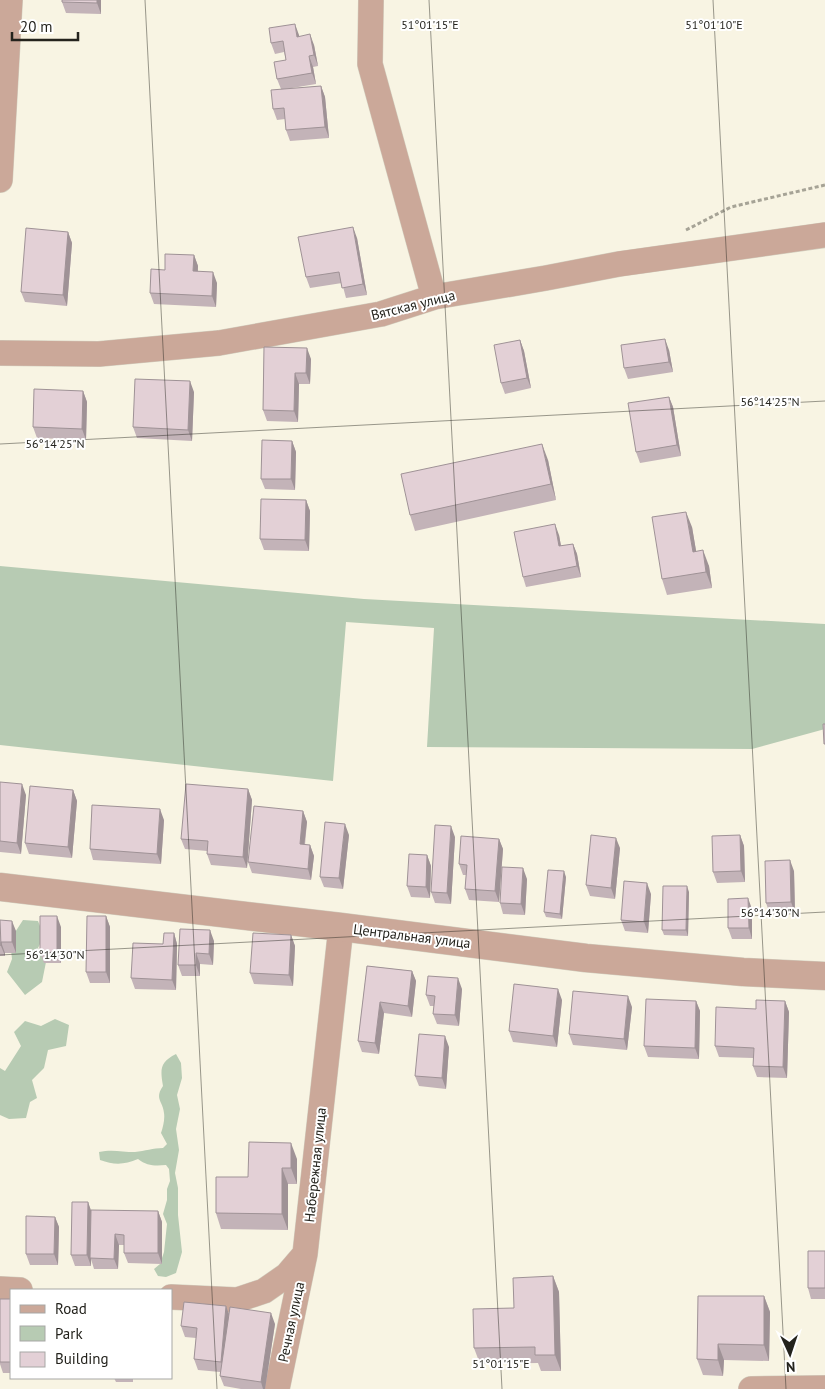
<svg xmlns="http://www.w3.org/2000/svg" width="825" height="1389" font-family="'PT Sans',sans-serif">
	<rect width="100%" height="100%" fill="#f8f4e3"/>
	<path fill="#b7cbb3" d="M0 566 364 599 825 624V729L752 749 427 747 434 628 346 622 333 781 0 745Z
		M23 920 38 921 44 936 38 948 46 962 42 982 25 995 7 972 12 959 10 940Z
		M55 1019 69 1025 66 1046 48 1050 44 1068 32 1080 37 1098 30 1102 26 1118 9 1119 0 1115V1068L5 1071 21 1046 14 1032 25 1021 41 1026Z
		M176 1054 181 1063 182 1078 177 1095 180 1109 176 1129 179 1150 175 1173 178 1188V1215L182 1252 176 1273 166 1277 158 1276 154 1269 160 1264 164 1252 167 1224 163 1214 167 1200V1189L170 1181 169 1169 166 1165C155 1166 147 1166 138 1159 124 1165 114 1165 100 1160L99 1152C112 1149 122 1152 135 1152 145 1151 153 1148 163 1148L167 1144 161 1133C163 1127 165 1119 164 1113 163 1101 154 1099 163 1086 160 1069 160 1062 176 1054Z"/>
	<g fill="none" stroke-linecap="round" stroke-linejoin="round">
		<g stroke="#d2cebf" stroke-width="26">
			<path id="minor" d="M371 0 370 64 434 297
				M0 180 10 0
				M0 353 99 354 219 343 381 314 434 297 546 278 619 264 825 235
				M0 1289 20 1290
				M171 1297 237 1300 264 1291 287 1275 305 1254 341 927
				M277 1389 305 1254
				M751 1389 825 1388"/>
		</g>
		<g stroke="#d2cebf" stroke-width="29">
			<path id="tertiary" d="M0 887 341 927 586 958 743 972 825 976"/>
		</g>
		<path stroke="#a6a396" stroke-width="3" stroke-dasharray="4 2.5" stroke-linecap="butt" d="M686 230 731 207 825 185"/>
		<use href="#minor" stroke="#cba899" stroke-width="25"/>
		<use href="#tertiary" stroke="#cba899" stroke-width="28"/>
	</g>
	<path fill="#c3b3b8" d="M62 0H101V14L66 13 62 2Z
		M299 35V36L314 45 318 66 313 67 316 84 286 89 321 86 325 97 329 138 290 141 286 130 285 119 277 120 273 109 281 89 277 79 286 60 284 52 275 54 271 43Z
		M68 232 72 243 67 306 25 302 21 292Z
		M357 238 367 295 346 298 342 283 310 288 306 277Z
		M194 255 198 266V271L217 283 216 307 154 304 150 293 165 270Z
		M520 340 524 351 531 388 505 394 501 383Z
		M264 347 311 359 310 384H299L298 422 267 421 263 410Z
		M669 350 673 372 628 379 624 368Z
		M83 391 87 402 86 440 37 438 33 427Z
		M194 392 192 441 137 438 133 427Z
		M669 397 673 407 681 456 640 463 636 452Z
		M292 441 296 452 295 490 265 489 261 479Z
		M548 460 556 500 415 531 410 515Z
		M306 500 310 511 309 551 264 550 260 539Z
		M692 527 696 551 709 566 712 588 667 595 662 579Z
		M559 535 561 546 573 544 577 554 581 577 526 587 523 577Z
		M0 782 26 795 21 854 0 852Z
		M248 789 252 800 247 868 211 865 207 854V851L185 849 181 839Z
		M73 790 77 801 72 858 29 854 25 843Z
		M303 811 307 822 305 845H310L314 856 311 880 252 873 248 862Z
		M164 820 161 864 93 860 90 849Z
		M349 835 343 889 324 887 320 877Z
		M740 835 744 846 745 882 717 883 713 872Z
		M455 837 451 904 435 903 431 892Z
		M499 839 503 849 499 902 469 900 465 889 466 875H463L459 864Z
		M620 848 615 899 590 896 586 885Z
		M427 855 431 866 430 898 411 897 407 886Z
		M794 871 795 913 770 914 766 903Z
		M566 877 562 919 546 917 544 912Z
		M527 879 525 915 503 914 500 903Z
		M689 892 688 936 664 935 662 930Z
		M651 894 648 933 625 931 621 920Z
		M752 909V939H732L728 928Z
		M106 916 110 927V983H90L86 972Z
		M0 920 16 931V953H5V956H0Z
		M61 927V963H44L40 953Z
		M174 933 177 944 176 990 135 989 131 978Z
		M291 935 295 946 293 986 254 984 250 973Z
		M214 941 213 965 200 964V976H182L178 965Z
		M367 966 412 971 416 981 412 1017 384 1013 379 1054 362 1052 358 1041Z
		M462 989 459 1026 437 1024 433 1014 434 1006H430L426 995Z
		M562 1000 557 1047 513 1042 509 1031Z
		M696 1001 700 1011 699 1059 648 1057 644 1046Z
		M785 1001 789 1012 787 1078 757 1077 753 1066V1058L719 1057 715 1046 756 1009Z
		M632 1007 627 1050 573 1045 569 1034Z
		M449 1047 446 1089 419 1086 415 1076Z
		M297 1159V1184H288V1230L221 1229 216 1213 248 1177Z
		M88 1202 91 1212 158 1211 162 1222V1264L128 1263 124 1253V1245H119L118 1269H94L91 1259V1266H75L71 1255Z
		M55 1217 59 1227 58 1265H30L26 1254Z
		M825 1251V1299H811L808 1288Z
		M553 1276 559 1292 561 1371H541L538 1363 480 1364 474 1348 514 1308Z
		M764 1296 770 1312 769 1361 724 1360 723 1376 703 1375 697 1359Z
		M11 1299V1373H3L0 1364V1321Z
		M226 1306 229 1314 275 1324 265 1389H241L224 1386 220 1376V1372L198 1370 194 1359 196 1338 185 1337 181 1326Z
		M114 1378H133V1382H116Z"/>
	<path fill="#9f9296" d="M97 0H101V14L97 3Z
		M295 24 299 35 301 48 297 37Z
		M310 34 314 45 318 66 314 55Z
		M309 56 313 67 316 84 312 73Z
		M321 86 325 97 329 138 325 127Z
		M353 227 357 238 367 295 363 284Z
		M68 232 72 243 67 306 63 295Z
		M194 255 198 266 197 282 193 271Z
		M213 272 217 283 216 307 212 296Z
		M665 339 669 350 673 372 669 362Z
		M520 340 524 351 531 388 527 378Z
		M307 348 311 359 310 384 306 373Z
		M295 373 299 384 298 422 294 411Z
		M190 381 194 392 192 441 188 430Z
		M83 391 87 402 86 440 82 429Z
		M669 397 673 407 681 456 677 445Z
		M292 441 296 452 295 490 291 479Z
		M542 444 548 460 556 500 551 484Z
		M306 500 310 511 309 551 305 540Z
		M686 512 692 527 699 568 693 552Z
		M555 524 559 535 563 557 559 546Z
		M573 544 577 554 581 577 577 566Z
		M703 550 709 566 712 588 706 572Z
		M22 784 26 795 21 854 17 843Z
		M248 789 252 800 247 868 243 857Z
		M73 790 77 801 72 858 68 847Z
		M160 809 164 820 161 864 157 854Z
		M303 811 307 822 303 855 300 844Z
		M345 824 349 835 343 889 339 878Z
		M451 826 455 837 451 904 447 893Z
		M740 835 744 846 745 882 741 871Z
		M616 838 620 848 615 899 611 888Z
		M499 839 503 849 499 902 495 891Z
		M310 845 314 856 311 880 308 869Z
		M427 855 431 866 430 898 426 887Z
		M790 860 794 871 795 913 791 902Z
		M523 868 527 879 525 915 521 904Z
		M564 871 566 877 562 919 560 914Z
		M647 883 651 894 648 933 644 922Z
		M687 886 689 892 688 936 686 930Z
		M748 898 752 909V939L749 928Z
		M57 916 61 927V963L57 952Z
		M106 916 110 927V983L106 972Z
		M12 921 16 931V953L12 942Z
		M210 930 214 941 213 965 209 954Z
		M174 933 177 944 176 990 172 980Z
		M291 935 295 946 293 986 289 975Z
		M1 942 5 953V956L1 946Z
		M196 953 200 964V976L196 965Z
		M412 971 416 981 412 1017 408 1006Z
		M458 978 462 989 459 1026 455 1015Z
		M558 989 562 1000 557 1047 553 1036Z
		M628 996 632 1007 627 1050 624 1039Z
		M696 1001 700 1011 699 1059 695 1048Z
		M785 1001 789 1012 787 1078 783 1067Z
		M380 1002 384 1013 379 1054 375 1043Z
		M445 1036 449 1047 446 1089 442 1078Z
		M291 1143 297 1159V1184L291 1168Z
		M282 1168 288 1184V1230L282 1214Z
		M88 1202 92 1213 91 1266 87 1255Z
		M158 1211 162 1222V1264L158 1253Z
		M55 1217 59 1227 58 1265 54 1254Z
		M115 1234 119 1245 118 1269 114 1259Z
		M553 1276 559 1292 561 1371 555 1355Z
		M764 1296 770 1312 769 1361 764 1345Z
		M226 1306 230 1317 225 1372 221 1362Z
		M271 1313 275 1324 265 1389H263L261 1382Z
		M718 1344 724 1360 723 1376 718 1360Z"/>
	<path fill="#e3d0d6" stroke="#9f9296" d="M62 0H97V3L62 2Z
		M295 24 297 37 310 34 314 55 309 56 312 73 277 79 274 62 286 60 283 41 271 43 269 28Z
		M321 86 325 127 286 130 284 108 273 109 271 90Z
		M353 227 363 284 342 288 339 272 306 277 298 237Z
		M26 228 68 232 63 295 21 292Z
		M165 254 194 255 193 271 213 272 212 296 150 293 151 269 165 270Z
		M665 339 669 362 624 368 621 345Z
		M520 340 527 378 501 383 494 345Z
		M264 347 307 348 306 373H295L294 411 263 410Z
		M135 379 190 381 188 430 133 427Z
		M34 389 83 391 82 429 33 427Z
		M669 397 677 445 636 452 628 403Z
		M262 440 292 441 291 479H261Z
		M542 444 551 484 410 515 401 474Z
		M261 499 306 500 305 540 260 539Z
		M686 512 693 552 703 550 706 572 662 579 652 517Z
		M555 524 559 546 573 544 577 566 523 577 514 532Z
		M823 724H825V744H824Z
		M0 782 22 784 17 843 0 841Z
		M186 784 248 789 243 857 207 854 208 841 181 839Z
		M30 786 73 790 68 847 25 843Z
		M92 805 160 809 157 854 90 849Z
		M254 806 303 811 300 844 310 845 308 869 248 862Z
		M325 822 345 824 339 878 320 877Z
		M435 825 451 826 447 893 431 892Z
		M591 835 616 838 611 888 586 885Z
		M740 835 741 871 713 872 712 836Z
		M461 836 499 839 495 891 465 889 467 865 459 864Z
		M409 854 427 855 426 887 407 886Z
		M790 860 791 902 766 903 765 861Z
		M502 867 523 868 521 904 500 903Z
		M548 870 564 871 560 914 544 912Z
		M624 881 647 883 644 922 621 920Z
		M663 886H687L686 930H662Z
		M748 898 749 928H728V899Z
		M40 916H57V952L40 953Z
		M87 916H106V972H86Z
		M0 920 12 921V942H1V946Z
		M180 929 210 930 209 954 196 953V965H178Z
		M164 933H174L172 980 131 978 133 943 163 944Z
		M253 933 291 935 289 975 250 973Z
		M367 966 412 971 408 1006 380 1002 375 1043 358 1041Z
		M428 976 458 978 455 1015 433 1014 435 996 426 995Z
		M514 984 558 989 553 1036 509 1031Z
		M573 991 628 996 624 1039 569 1034Z
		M646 999 696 1001 695 1048 644 1046Z
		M756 1000 785 1001 783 1067 753 1066 754 1048 715 1046 716 1007 756 1009Z
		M419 1034 445 1036 442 1078 415 1076Z
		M249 1142 291 1143V1168H282V1214L216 1213V1177H248Z
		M72 1202H88L87 1255H71Z
		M91 1210 158 1211V1253H124V1235L115 1234 114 1259 90 1258Z
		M26 1216 55 1217 54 1254H26Z
		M808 1251H825V1288H808Z
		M553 1276 555 1355H535V1347L474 1348 473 1309 514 1308 513 1278Z
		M698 1296H764V1345L718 1344V1360L697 1359Z
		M0 1299H11V1362H0Z
		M184 1302 226 1306 221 1362 194 1359 197 1328 181 1326Z
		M230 1307 271 1313 261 1382 220 1376Z"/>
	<path fill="none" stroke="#24231d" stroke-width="1" stroke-opacity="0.45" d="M145 0 217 1389M429 0 502 1389M713 0 786 1389M0 444 825 401M0 955 825 912"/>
	<g text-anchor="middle" stroke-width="4" stroke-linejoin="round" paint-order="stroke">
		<g font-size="14" fill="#24231d" stroke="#fff">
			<text transform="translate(413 305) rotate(-14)" y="5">Вятская улица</text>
			<text transform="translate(412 936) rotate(7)" y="5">Центральная улица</text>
			<text transform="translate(315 1165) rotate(-84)" y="5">Набережная улица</text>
			<text transform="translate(291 1322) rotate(-78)" y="5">Речная улица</text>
		</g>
	</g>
	<g font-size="12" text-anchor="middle" fill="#24231d" stroke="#fff" stroke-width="4" stroke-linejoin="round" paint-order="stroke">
		<text x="430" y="29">51°01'15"E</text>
		<text x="714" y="29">51°01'10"E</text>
		<text x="770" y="406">56°14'25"N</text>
		<text x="55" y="448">56°14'25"N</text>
		<text x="770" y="917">56°14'30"N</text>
		<text x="55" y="959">56°14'30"N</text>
		<text x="501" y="1368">51°01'15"E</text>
	</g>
	<rect x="10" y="1289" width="162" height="90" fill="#ffffff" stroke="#a7a7a5"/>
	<rect x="20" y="1305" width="25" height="8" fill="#cba899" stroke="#a7a7a5"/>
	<text x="55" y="1314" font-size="15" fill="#24231d">Road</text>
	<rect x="20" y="1326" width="25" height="15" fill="#b7cbb3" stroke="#a7a7a5"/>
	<text x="55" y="1339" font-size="15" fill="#24231d">Park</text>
	<rect x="20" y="1352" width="25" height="15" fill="#e3d0d6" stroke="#a7a7a5"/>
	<text x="55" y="1364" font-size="15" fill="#24231d">Building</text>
	<g transform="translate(790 1354) rotate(177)" stroke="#ffffff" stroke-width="4" paint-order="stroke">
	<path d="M0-4L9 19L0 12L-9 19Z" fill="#24231d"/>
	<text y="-8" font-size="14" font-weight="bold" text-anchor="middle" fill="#24231d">N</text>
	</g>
	<path d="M12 32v8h66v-8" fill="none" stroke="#24231d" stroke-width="2.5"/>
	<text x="20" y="32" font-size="15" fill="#24231d" stroke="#ffffff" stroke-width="4" paint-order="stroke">20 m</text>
</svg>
